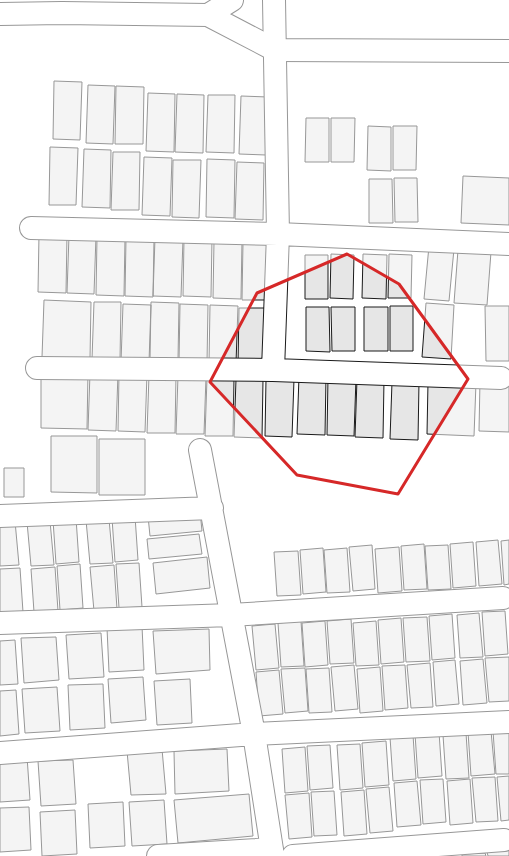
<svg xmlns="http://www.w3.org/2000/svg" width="509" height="856" font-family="'Exo 2',sans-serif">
	<rect width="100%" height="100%" fill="#fff"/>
	<path fill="#e6e6e6" stroke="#1a1a1a" d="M54 81 82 82 80 140 53 139Z
		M88 85 115 86 113 144 86 143Z
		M116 86 144 87 143 144H115Z
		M148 93 175 94 174 152 146 151Z
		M177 94 204 95 203 153 175 152Z
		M208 95H235L234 153 206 152Z
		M241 96 268 97 266 155 239 154Z
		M306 118H329V162H305Z
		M331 118H355L354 162H331Z
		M368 126 391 127V171L367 170Z
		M393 126H417L416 170H393Z
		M50 147 78 148 76 205H49Z
		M84 149 111 150 110 208 82 207Z
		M113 152H140L139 210H111Z
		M144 157 172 158 170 216 142 215Z
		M207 159 235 160 234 218 206 217Z
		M173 160H201L199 218 172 217Z
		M237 162 264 163 263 220 235 219Z
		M463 176 509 178V225L461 223Z
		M394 178H417L418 222H395Z
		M369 179H392L393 223H369Z
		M39 234 67 235 66 293 38 292Z
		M69 235 96 236 94 294 67 293Z
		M97 237 125 238 124 296 96 295Z
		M126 238 154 239 153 297 125 296Z
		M155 238 183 239 181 297 153 296Z
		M184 239H212L211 297 183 296Z
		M214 241H242L241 299 213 298Z
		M243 242H271L269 300H242Z
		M429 246 454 249 449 301 424 299Z
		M458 250 491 252 487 305 454 303Z
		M331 254 354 255 353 299 330 298Z
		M363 254 387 255 386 299 362 298Z
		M389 254 412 255 411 298H388Z
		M305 255H328V299H305Z
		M44 300 91 302 90 359 42 357Z
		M94 302H121L120 360 92 359Z
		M151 302 179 303 178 360H150Z
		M426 303 454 305 451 359 422 357Z
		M123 304 151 305 149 362H121Z
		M180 304 208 305 207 363 179 362Z
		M210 305 238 306 236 363H209Z
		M390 306H413V351H390Z
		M485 306H509V361H486Z
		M306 307H329L330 352 306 351Z
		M331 307H355V351H332Z
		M364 307H388V351H364Z
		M239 308H267L266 366 238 365Z
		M41 372H88L87 429 41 428Z
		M90 373H118L116 431 88 430Z
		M119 373 147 374 145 432 118 431Z
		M149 375 176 376 175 433H147Z
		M178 376 206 377 204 434H176Z
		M299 376 326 377 325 435 297 434Z
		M328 377 356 378 354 436 327 435Z
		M207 378 234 379 233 436H205Z
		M236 379 263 380 262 438 234 437Z
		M266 379H294L292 437 265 436Z
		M357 379 384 380 383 438 355 437Z
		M480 380 509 381V432L479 431Z
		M392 382H419L418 440 390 439Z
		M428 382 476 383 474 436 427 434Z
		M51 436H97V493L51 492Z
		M99 439H145V495H99Z
		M4 468H24V497H4Z
		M200 511 202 531 150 536 148 516Z
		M135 516 138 560 115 562 112 518Z
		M76 518 79 562 56 564 53 520Z
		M109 519 113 563 90 564 86 520Z
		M15 521 19 565 0 566V523Z
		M50 521 54 565 31 566 27 522Z
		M199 534 202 554 149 559 147 539Z
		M498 540 502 584 479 586 476 542Z
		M509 540V584L504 585 501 541Z
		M473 542 476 586 453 588 450 544Z
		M424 544 427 589 404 590 401 546Z
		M372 545 375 589 353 591 349 547Z
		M448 545 451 589 428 590 425 546Z
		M399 547 402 591 378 593 375 549Z
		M323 548 326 592 303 594 300 550Z
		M347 548 350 592 327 593 324 550Z
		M298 551 301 595 277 596 274 552Z
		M207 557 210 588 156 594 153 563Z
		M139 563 142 607 119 608 116 564Z
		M80 564 83 608 60 610 57 566Z
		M114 565 117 609 94 611 90 567Z
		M55 567 58 611 34 612 31 569Z
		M20 568 23 612 0 613V569Z
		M505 611 508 654 485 656 482 612Z
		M479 613 483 657 460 658 457 615Z
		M452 614 455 658 432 660 429 616Z
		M427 617 430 661 406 662 403 618Z
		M401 618 404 662 381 664 378 620Z
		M351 619 354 663 330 664 327 621Z
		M301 621 304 666 281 667 278 623Z
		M325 621 328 665 305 667 302 623Z
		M376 621 379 665 356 666 353 623Z
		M275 624 279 668 256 670 252 626Z
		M142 626 144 670 109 672 107 628Z
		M209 629 210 670 156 674 153 631Z
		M101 633 104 677 69 679 66 635Z
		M56 637 59 680 24 683 21 638Z
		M15 640 18 684 0 685V641Z
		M509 657V701L489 702 485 658Z
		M483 659 487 703 463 705 460 661Z
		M455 660 459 704 436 706 433 662Z
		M430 663 433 707 411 708 407 665Z
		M354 665 358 709 335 711 331 667Z
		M405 665 408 708 385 710 382 666Z
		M380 667 383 711 360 713 357 669Z
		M305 668 308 711 285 713 281 669Z
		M329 668 332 712 309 713 306 669Z
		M279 670 283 714 259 716 256 672Z
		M143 677 146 720 111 723 108 679Z
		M190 679 192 723 157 725 154 681Z
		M103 684 105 728 70 730 68 685Z
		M57 687 60 731 25 733 22 689Z
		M16 690 19 734 0 736V691Z
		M509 729V774H496L493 731Z
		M491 731 495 774 471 776 468 732Z
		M439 732 442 776 418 778 415 734Z
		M466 733 469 778 446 779 443 735Z
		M413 735 416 779 393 781 390 737Z
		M386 741 389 785 365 787 362 743Z
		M360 744 363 788 340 790 337 745Z
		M330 745 333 788 310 790 307 746Z
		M305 747 308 791 285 793 282 749Z
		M162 749 166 794 131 795 127 751Z
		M227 749 229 791 175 794 174 751Z
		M27 756 30 800 0 802V758Z
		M73 760 76 804 41 806 38 761Z
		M509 776V820L501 821 497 777Z
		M495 777 498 821 476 822 472 778Z
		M443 779 446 822 423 824 420 780Z
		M470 779 473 823 450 825 447 781Z
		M417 781 421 825 397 827 394 783Z
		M389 787 393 831 370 833 366 789Z
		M364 790 367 834 344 836 341 792Z
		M334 791 337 835 314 836 311 792Z
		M309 793 312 837 289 839 285 795Z
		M249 794 253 836 178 843 174 800Z
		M164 800 167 844 132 846 129 802Z
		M123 802 125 846 90 848 88 804Z
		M29 807 31 850 0 852V808Z
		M75 810 77 854 42 856 40 812Z
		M509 850V856H488L487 852Z
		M485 853 486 856H462V854Z"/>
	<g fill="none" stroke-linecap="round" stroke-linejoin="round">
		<g stroke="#1a1a1a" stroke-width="24">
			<path id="minor" d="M31 228 278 234 509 244
				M37 368 273 370 501 378
				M273 370 278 234 274 0
				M200 450 254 734 273 856
				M0 516 212 508
				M0 623 231 615 503 598
				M0 753 254 734 509 722
				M158 856 272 849
				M293 856 504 840"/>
		</g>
		<g stroke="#1a1a1a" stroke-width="24">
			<path id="tertiary" d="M0 14 62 13 208 15 275 50 509 51
				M208 15 232 0"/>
		</g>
		<use href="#minor" stroke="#fff" stroke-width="22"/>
		<use href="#tertiary" stroke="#fff" stroke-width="22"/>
	</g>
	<path d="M0 0H509V856H0ZM347 254 399 284 468 379 398 494 297 475 210 382 257 293Z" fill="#fff" fill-opacity=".55" fill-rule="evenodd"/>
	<path fill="none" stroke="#d62828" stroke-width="3" stroke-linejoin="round" d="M347 254 399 284 468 379 398 494 297 475 210 382 257 293Z"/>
</svg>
